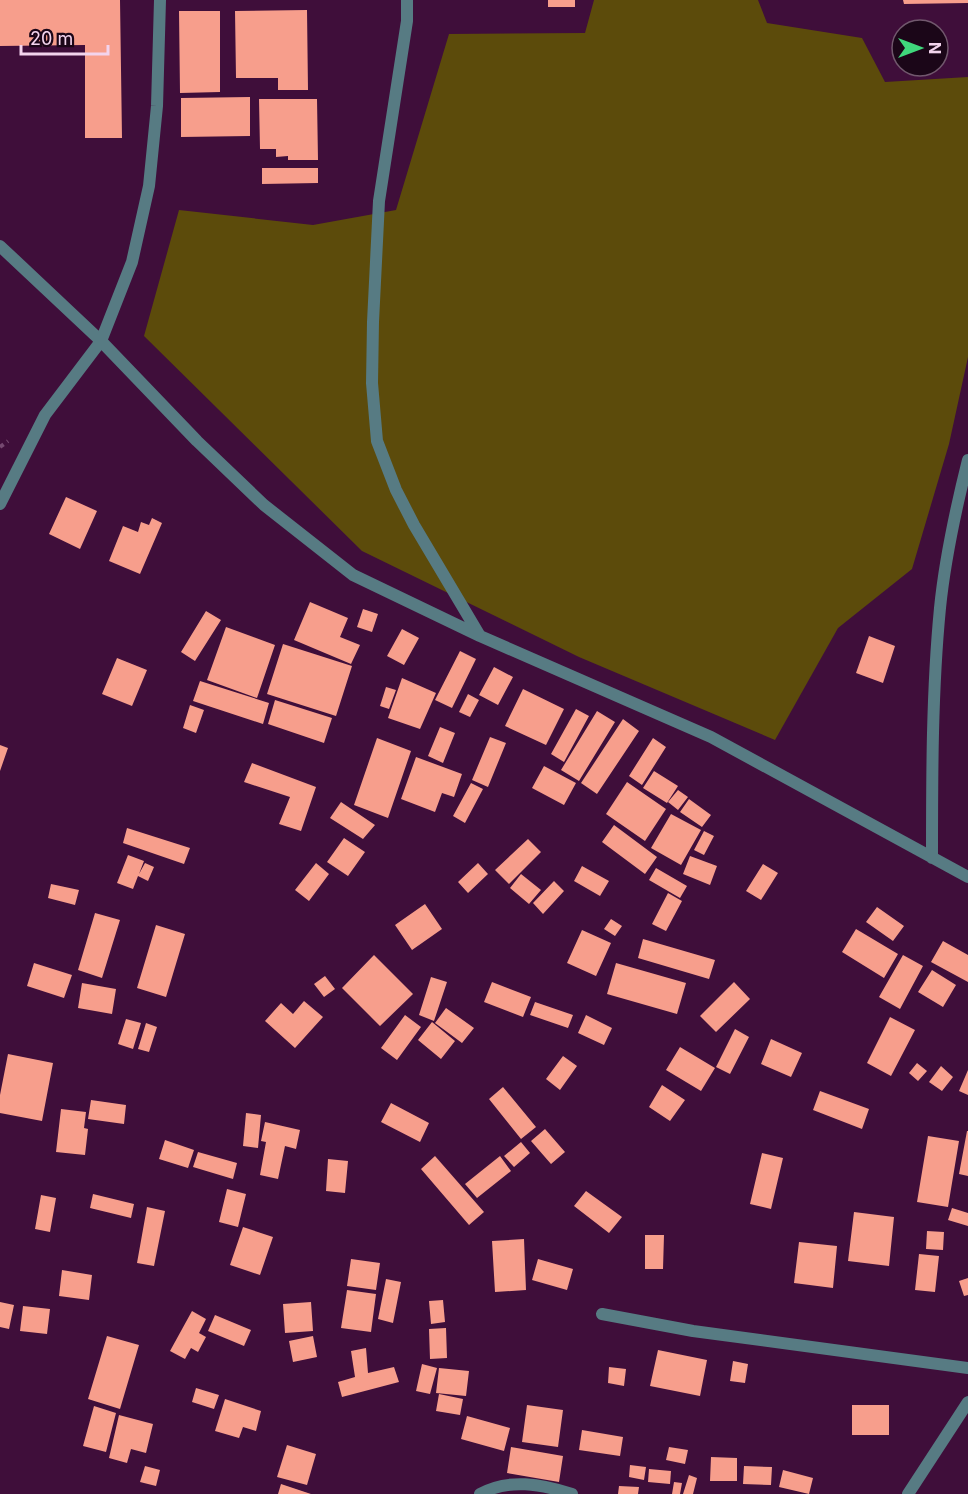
<svg xmlns="http://www.w3.org/2000/svg" width="968" height="1494" font-family="Inter,sans-serif">
	<rect width="100%" height="100%" fill="#3f0e3a"/>
	<path fill="#5c4b0b" d="M594 0H758L767 23 862 38 885 82 968 77V357L949 444 912 569 838 628 775 740 579 657 362 551 144 336 179 210 313 225 396 210 449 34 585 33Z"/>
	<path fill="#f79e8c" d="M0 0H120L122 138H85V45L0 46Z
		M548 0H575V7H548Z
		M903 0H968V3L904 4Z
		M307 10 308 90H278V78H236L235 11Z
		M179 11H220V92L180 93Z
		M250 97V136L181 137V98Z
		M259 99H317L318 160H288V156L276 157V149H260Z
		M262 168H318V183L262 184Z
		M66 497 97 511 80 549 49 534Z
		M152 518 162 523 140 574 109 561 123 526 138 532 141 522 149 525Z
		M310 602 348 618 340 637 360 645 351 664 294 640Z
		M363 609 378 614 372 632 357 627Z
		M206 611 221 620 195 661 181 652Z
		M226 627 275 645 257 698 207 680Z
		M402 629 419 638 404 665 387 656Z
		M869 636 895 646 883 683 856 673Z
		M283 644 352 666 336 716 267 694Z
		M460 651 476 659 452 708 435 700Z
		M117 658 147 670 132 706 102 694Z
		M494 667 513 677 498 705 479 695Z
		M402 678 436 693 420 729 388 718Z
		M200 681 269 703 263 724 193 701Z
		M386 687 396 690 389 709 380 706Z
		M523 689 564 709 546 745 505 726Z
		M468 694 479 700 470 717 459 712Z
		M275 700 332 718 324 743 268 724Z
		M190 705 204 710 196 733 183 728Z
		M576 709 589 716 564 762 551 754Z
		M597 711 615 722 579 781 561 770Z
		M623 719 639 731 597 794 581 783Z
		M440 727 455 733 443 763 428 756Z
		M490 737 506 743 488 787 472 780Z
		M377 738 411 751 388 818 354 805Z
		M653 738 666 747 642 785 629 776Z
		M0 745 8 748 0 771Z
		M416 757 462 774 454 797 442 793 435 812 401 799Z
		M252 763 316 787 301 831 279 824 290 797 244 782Z
		M544 766 576 783 564 805 532 788Z
		M654 771 678 786 667 803 643 788Z
		M627 782 666 809 645 841 606 814Z
		M471 783 483 789 465 823 453 816Z
		M678 790 688 797 678 810 668 802Z
		M689 799 711 815 702 827 680 812Z
		M341 802 375 825 363 839 330 818Z
		M671 814 701 830 681 865 651 848Z
		M614 825 657 857 645 874 602 842Z
		M127 828 190 848 184 864 123 843Z
		M704 831 714 836 704 855 694 850Z
		M344 838 365 852 348 876 327 862Z
		M528 839 541 852 509 884 495 870Z
		M128 855 144 861 139 874 145 863 154 867 148 881 138 876 133 889 117 883Z
		M690 856 717 866 710 885 683 874Z
		M316 863 329 874 309 901 295 890Z
		M478 863 488 874 468 893 458 882Z
		M763 864 778 873 761 900 746 891Z
		M582 866 609 881 600 896 574 881Z
		M656 868 687 886 680 898 649 880Z
		M521 874 541 890 529 904 510 888Z
		M554 881 564 891 543 914 533 903Z
		M51 884 79 890 75 905 48 898Z
		M668 893 682 901 666 931 652 924Z
		M425 904 442 929 412 950 395 925Z
		M877 907 904 926 893 941 866 922Z
		M95 913 120 920 102 978 78 970Z
		M611 919 622 926 615 936 604 929Z
		M156 925 185 934 166 997 137 988Z
		M856 929 898 954 884 978 842 952Z
		M582 930 611 943 596 976 567 963Z
		M643 939 715 960 709 979 638 958Z
		M943 941 968 955V982L931 962Z
		M374 955 413 994 380 1026 342 988Z
		M903 955 923 966 900 1009 879 997Z
		M34 963 72 975 64 998 27 986Z
		M616 963 686 983 677 1014 607 994Z
		M932 970 956 985 943 1007 918 992Z
		M325 976 335 989 324 997 314 984Z
		M431 977 447 982 434 1021 419 1015Z
		M492 982 531 997 523 1017 484 1002Z
		M734 982 750 999 716 1032 700 1016Z
		M82 983 116 989 112 1014 78 1008Z
		M304 1001 323 1017 295 1048 265 1021 281 1003 293 1014Z
		M535 1002 573 1015 568 1028 530 1015Z
		M446 1008 474 1028 462 1043 435 1023Z
		M405 1015 421 1027 397 1060 381 1048Z
		M586 1015 612 1028 604 1045 578 1033Z
		M890 1017 915 1030 891 1076 867 1063Z
		M126 1019 141 1023 133 1049 118 1044Z
		M432 1022 455 1041 441 1059 418 1040Z
		M146 1023 157 1027 149 1052 138 1049Z
		M735 1029 749 1037 730 1074 716 1067Z
		M771 1039 802 1053 791 1077 761 1064Z
		M680 1047 715 1068 701 1091 666 1070Z
		M8 1054 53 1063 42 1121 0 1113V1095Z
		M563 1056 577 1066 560 1090 546 1079Z
		M917 1063 927 1071 918 1081 909 1073Z
		M941 1066 953 1077 942 1091 929 1082Z
		M968 1070V1095L959 1091Z
		M662 1085 685 1100 670 1121 649 1107Z
		M503 1087 536 1127 521 1139 489 1099Z
		M820 1091 869 1109 862 1129 813 1110Z
		M91 1100 126 1105 124 1124 88 1119Z
		M391 1103 429 1123 420 1142 381 1122Z
		M61 1109 86 1112 84 1128 88 1129 85 1155 56 1152Z
		M246 1113 261 1115 258 1148 243 1146Z
		M265 1122 300 1130 296 1149 285 1146 278 1179 260 1175 266 1142 261 1141Z
		M545 1129 565 1152 551 1164 531 1141Z
		M967 1131H968V1176L959 1174Z
		M928 1136 959 1141 948 1207 917 1202Z
		M165 1140 194 1150 188 1168 159 1159Z
		M521 1142 530 1153 514 1167 504 1156Z
		M198 1152 237 1163 233 1179 193 1167Z
		M762 1153 783 1158 771 1209 750 1204Z
		M435 1156 484 1212 469 1225 421 1169Z
		M500 1156 511 1171 477 1198 465 1184Z
		M328 1159 348 1161 345 1193 326 1191Z
		M227 1189 246 1194 238 1227 219 1222Z
		M586 1191 622 1217 609 1233 574 1206Z
		M93 1194 134 1204 131 1218 90 1208Z
		M41 1195 56 1198 50 1232 35 1229Z
		M147 1207 165 1211 154 1266 137 1263Z
		M952 1208 968 1213V1226L948 1220Z
		M854 1212 894 1217 889 1266 848 1261Z
		M243 1227 273 1237 260 1275 230 1265Z
		M927 1231 944 1232 943 1250 926 1249Z
		M645 1235H664L663 1269H645Z
		M524 1239 526 1290 495 1292 492 1241Z
		M799 1242 837 1246 833 1288 794 1283Z
		M919 1254 939 1256 935 1292 915 1290Z
		M351 1259 380 1263 376 1290 347 1286Z
		M538 1259 573 1269 567 1290 532 1280Z
		M62 1270 92 1275 89 1300 59 1296Z
		M968 1278V1295L964 1296 959 1281Z
		M386 1279 401 1282 393 1323 378 1319Z
		M347 1290 376 1294 371 1332 341 1328Z
		M443 1300 445 1322 431 1324 429 1301Z
		M0 1302 14 1305 9 1329 0 1327Z
		M311 1302 313 1331 285 1333 283 1304Z
		M23 1306 50 1309 47 1334 20 1331Z
		M192 1311 206 1319 199 1333 206 1337 198 1352 191 1348 185 1359 170 1351Z
		M215 1315 251 1330 244 1346 208 1331Z
		M446 1328 447 1358 430 1359 429 1329Z
		M107 1336 139 1345 120 1409 88 1399Z
		M313 1336 317 1357 293 1362 289 1341Z
		M366 1348 368 1373 394 1367 399 1382 342 1397 338 1382 355 1377 351 1351Z
		M658 1350 707 1360 700 1396 650 1386Z
		M733 1361 748 1364 745 1383 730 1381Z
		M422 1364 437 1368 430 1394 416 1391Z
		M609 1367 626 1369 624 1386 608 1383Z
		M439 1368 469 1371 466 1396 436 1393Z
		M196 1388 219 1395 214 1409 192 1402Z
		M439 1394 463 1399 460 1415 436 1411Z
		M225 1399 261 1411 256 1431 243 1427 239 1438 215 1431Z
		M527 1405 563 1410 558 1447 522 1442Z
		M852 1405H889V1435H852Z
		M94 1406 116 1413 106 1452 83 1446Z
		M119 1415 153 1424 146 1453 131 1449 127 1463 109 1458Z
		M467 1416 510 1428 504 1451 461 1439Z
		M582 1430 623 1437 620 1456 579 1450Z
		M287 1445 316 1454 307 1485 277 1477Z
		M511 1447 563 1456 559 1482 507 1473Z
		M669 1447 688 1450 685 1464 666 1460Z
		M711 1457 737 1458V1481H710Z
		M630 1465 646 1467 644 1480 629 1477Z
		M145 1466 160 1470 156 1486 140 1482Z
		M744 1466 772 1467 771 1485 743 1484Z
		M649 1469 671 1471 670 1484 648 1482Z
		M783 1470 813 1478 809 1494 779 1487Z
		M689 1475 697 1478 693 1494H683Z
		M674 1482 682 1483 680 1494H672Z
		M281 1484 311 1494H278Z
		M619 1486 639 1487 638 1494H618Z"/>
	<g fill="none" stroke-linecap="round" stroke-linejoin="round">
		<path stroke="#754970" stroke-width="4" stroke-dasharray="4.5 4.5" stroke-linecap="butt" d="M0 447 8 441"/>
		<path stroke="#577b83" stroke-width="12" d="M407 0V21L379 201 373 322 372 383 377 441 396 490 414 525 480 636
			M0 246 101 341 197 441 264 505 353 575 480 636 711 737 968 877
			M0 504 45 415 101 341 132 262 149 186 157 106 160 0
			M932 858C932 775 932 691 940 608 945 558 956 508 968 460
			M602 1314 693 1331 968 1368
			M480 1494C509 1478 541 1484 572 1494
			M908 1494 968 1402"/>
	</g>
	<g transform="translate(920 48) rotate(90)"><circle r="28" fill="#1b0618" stroke="#71586d" stroke-width="1.5"/>
	<path d="M0-4.5L10 22L0 15L-10 22Z" fill="#40d77c"/>
	<text y="-9" font-size="16" font-weight="bold" text-anchor="middle" fill="#f3d4ed">N</text>
	</g>
	<path d="M21 45v9h87v-9" fill="none" stroke="#f3d4ed" stroke-width="3"/>
	<text x="30" y="45" font-size="18" fill="#f3d4ed" stroke="#1b0618" stroke-width="4.5" paint-order="stroke">20 m</text>
</svg>
